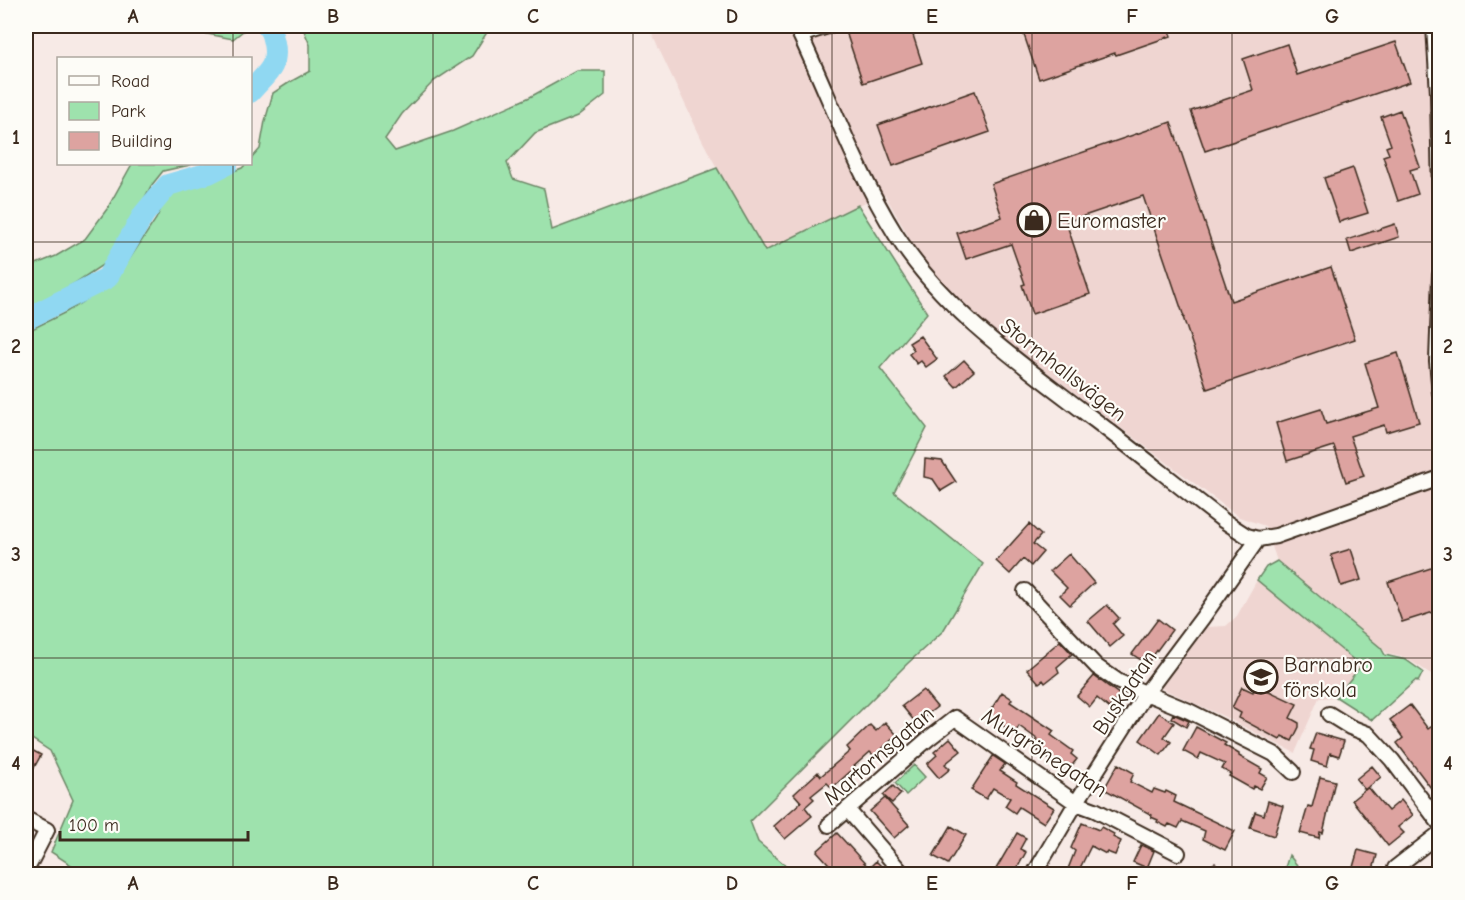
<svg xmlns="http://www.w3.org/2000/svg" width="1465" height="900" font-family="'Comic Neue',sans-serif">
	<rect width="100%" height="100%" fill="#f7eae6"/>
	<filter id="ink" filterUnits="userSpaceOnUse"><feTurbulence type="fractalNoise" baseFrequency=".0167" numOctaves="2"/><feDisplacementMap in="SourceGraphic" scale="12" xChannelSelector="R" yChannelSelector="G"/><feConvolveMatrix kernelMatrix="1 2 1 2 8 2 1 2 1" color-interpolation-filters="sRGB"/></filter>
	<g filter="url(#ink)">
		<path fill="#efd5d1" d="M648 26H1439V679L1406 658 1388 654 1277 561 1265 526 1239 517 990 329 954 295 928 265 911 241 885 195 858 205 765 251 717 168 702 140Z
			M1257 580 1362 666 1336 697 1319 698 1295 753 1225 717 1161 688 1207 627 1226 626 1237 616Z"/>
		<path fill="#9ee2ad" stroke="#6c8666" stroke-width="1.5" d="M166 26H246L248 27 233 39Z
			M302 26H491L472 56 434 81 402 114 385 139 395 151 453 131 530 97 577 71H605V95L578 116 535 133 507 163 513 179 544 189 552 230 717 168 765 251 858 205 927 313 880 368 927 428 894 492 983 564 943 631 907 664 750 821 758 842 796 874H85L51 852 73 800 50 751 26 735V332L66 312 97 293 119 275 156 219 168 194 242 168 246 164H250L251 159 260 149 265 121 273 93 290 82 310 71V45Z
			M132 164H191L190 165 163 171 151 186 124 236 104 264 75 283 32 307 26 309V268L56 256 85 239 107 209Z
			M1277 561 1381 648 1385 655 1406 660 1423 672 1418 682 1416 680 1372 720 1336 697 1361 666 1257 580 1266 567Z
			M914 765 925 777 906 795 895 783Z
			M1289 855 1304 874H1283Z"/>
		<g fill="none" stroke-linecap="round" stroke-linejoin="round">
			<path stroke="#90d8f2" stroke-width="22" d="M250 92C265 74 279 68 274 43 272 35 272 31 267 26
				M26 319 107 278 144 214 168 185 209 173 227 164"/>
		</g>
		<path fill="#dda3a0" stroke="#3b2a1e" stroke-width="1.5" d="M866 26H936V27L913 35 922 63 863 83 846 32Z
			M1021 26H1167L1171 36 1116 55 1115 53 1039 79Z
			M1396 42 1410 82 1205 151 1191 111 1253 90 1243 59 1287 44 1297 75Z
			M975 91 990 132 893 166 878 125Z
			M1400 110 1420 167 1410 170 1418 194 1398 201 1383 156 1389 154 1386 147 1391 145 1381 117Z
			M1171 122 1231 301 1331 267 1355 339 1207 389 1183 317H1184L1143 196 1066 222 1090 294 1032 314 1022 285 1025 284 1011 244 966 259 957 233 1002 217 991 184Z
			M1353 168 1368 213 1339 222 1324 178Z
			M1395 224 1399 237 1351 253 1347 240Z
			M920 336 937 359 926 367 921 361 917 364 909 354 914 350 909 343Z
			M1398 353 1419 422 1386 432 1384 425 1350 436 1364 476 1346 482 1334 446 1287 461 1276 423 1321 409 1326 424 1379 408 1365 363Z
			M964 360 974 371 956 387 946 376Z
			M925 459 942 461 956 482 941 491 933 479 924 477Z
			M1029 524 1041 535 1033 544 1043 552 1031 566 1023 559 1010 574 996 561Z
			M1351 549 1361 580 1341 586 1331 555Z
			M1069 554 1094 583 1070 605 1060 595 1067 588 1050 571Z
			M1440 565V610L1402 622 1388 582Z
			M1107 605 1119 618 1113 624 1123 636 1110 647 1088 621Z
			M1158 619 1172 630 1147 664 1132 654Z
			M1060 641 1072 654 1057 667 1059 672 1045 683 1043 680 1039 683 1027 669Z
			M1094 676 1120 695 1109 708 1097 698 1090 707 1077 696Z
			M1256 685 1297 704 1290 718 1299 723V727L1292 741 1282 736 1280 740 1239 718 1241 713 1232 708 1242 687 1253 692Z
			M923 690 937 707 916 723 902 706Z
			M1002 692 1012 699 1010 702 1054 731 1051 735 1073 751 1071 754 1077 759 1070 768 1065 764 1061 768 1038 751 1042 745 1036 740 1037 739 1019 726 1015 733 987 716Z
			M1410 705 1428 729 1435 724 1440 730V800L1397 743 1403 738 1390 720Z
			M1159 713 1174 723 1164 737 1171 742 1161 755 1140 740Z
			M1173 714 1189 721 1186 727 1171 718Z
			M885 722 897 735 874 756 870 752 851 769 852 770 832 788 827 783 811 796 814 799 805 807 812 816 785 839 774 826 801 802 794 794 818 772 821 776 850 751 847 747 870 725 876 731Z
			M1196 727 1226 743 1224 745 1239 754V756L1262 769 1260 773 1267 777 1260 789 1254 786 1252 789 1229 776 1231 774 1222 769 1225 764 1201 753 1198 759 1183 751Z
			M1316 733 1344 741 1339 756 1330 753 1327 766 1311 761 1314 750 1310 749Z
			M950 738 961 751 945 764 950 769 939 778 927 764 937 755 934 752Z
			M26 747 41 755 26 782Z
			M993 756 1005 764 1000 771 1017 782 1016 784 1054 808 1044 823 1019 807 1015 813 1005 806 1010 798 993 788 986 799 971 790Z
			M1118 764 1134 773 1130 782 1152 793 1154 789 1165 793 1166 791 1176 796 1174 802 1235 831 1225 850 1203 839 1205 831 1182 821 1178 828 1169 824 1167 827 1157 822 1158 820 1151 817 1152 815 1104 789Z
			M1372 766 1381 777 1365 790 1356 779Z
			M1320 777 1335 781 1323 833 1320 832 1319 838 1300 833 1308 806 1312 807Z
			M893 786 901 794 892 803 883 795Z
			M1368 787 1388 811 1401 800 1413 815 1398 827 1404 833 1388 846 1352 800Z
			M885 798 909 825 894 838 870 811Z
			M1268 801 1283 806 1274 836 1250 828 1255 812 1264 815Z
			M1082 823 1099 830 1101 827 1114 834 1113 837 1121 841 1115 855 1107 852 1106 854 1091 846 1077 874H1066L1075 851 1071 848Z
			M951 826 966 835 948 864 933 856Z
			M837 833 869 868 876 861 889 874H838L817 851Z
			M1017 833 1026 838 1020 849 1026 852 1014 874H993Z
			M1141 845 1154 851 1147 868 1133 862Z
			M1358 850 1377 855 1372 874H1351Z
			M1215 863 1222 874H1195Z"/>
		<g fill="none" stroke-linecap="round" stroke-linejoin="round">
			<g stroke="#3b2a1e" stroke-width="18">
				<path id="street" d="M796 26C829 95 855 169 896 235 943 309 1015 359 1084 412 1131 447 1177 485 1224 521L1247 536 1258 539 1276 536 1440 478
					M1434 26 1438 94 1440 194
					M800 35 828 26
					M1440 275 1437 361 1440 393
					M1025 591 1097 667 1119 682 1189 711 1274 754 1293 772
					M1329 714 1350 727 1368 734 1392 760 1440 824
					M847 809 903 874
					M26 819 47 830 26 871
					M829 825 928 739 955 718 1076 803 1095 810 1178 853
					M1034 874 1076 803 1146 693 1203 617 1258 539
					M1394 874 1395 868 1440 833"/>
			</g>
			<use href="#street" stroke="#fdfcf7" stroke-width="14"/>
		</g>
	</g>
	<path fill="none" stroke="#3b2a1e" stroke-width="1.5" stroke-opacity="0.55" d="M233 26V58M433 26V874M633 26V874M832 26V874M1032 26V874M1232 26V874M233 164V874M26 242H1440M26 450H1440M26 658H1440"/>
	<defs>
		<g id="shop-ring" transform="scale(1.725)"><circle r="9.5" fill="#fdfcf7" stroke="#3b2a1e" stroke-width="1.5"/><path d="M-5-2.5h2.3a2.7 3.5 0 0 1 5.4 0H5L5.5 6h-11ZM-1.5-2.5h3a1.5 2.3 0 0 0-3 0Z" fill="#3b2a1e"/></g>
		<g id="school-ring" transform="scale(1.725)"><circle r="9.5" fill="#fdfcf7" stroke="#3b2a1e" stroke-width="1.5"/><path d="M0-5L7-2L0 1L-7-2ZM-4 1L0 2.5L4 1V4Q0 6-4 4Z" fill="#3b2a1e"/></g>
	</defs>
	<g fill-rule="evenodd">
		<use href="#shop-ring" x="1034" y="220"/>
		<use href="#school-ring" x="1261" y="677"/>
	</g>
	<g text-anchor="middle" stroke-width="4.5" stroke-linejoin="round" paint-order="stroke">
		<g font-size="22" fill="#3b2a1e" stroke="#fdfcf7" text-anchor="start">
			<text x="1057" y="228">Euromaster</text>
			<text x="1284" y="672">Barnabro<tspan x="1284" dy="25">förskola</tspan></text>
		</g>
		<g font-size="22" fill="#3b2a1e" stroke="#fdfcf7">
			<text transform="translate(1064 369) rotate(38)" y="8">Stormhallsvägen</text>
			<text transform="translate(1124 692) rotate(-56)" y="8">Buskgatan</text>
			<text transform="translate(1045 752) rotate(33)" y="8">Murgrönegatan</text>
			<text transform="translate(878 755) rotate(-41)" y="8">Martornsgatan</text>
		</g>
	</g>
	<rect width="1465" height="900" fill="none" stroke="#fdfcf7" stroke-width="66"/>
	<rect x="57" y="57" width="195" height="108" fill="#fdfcf7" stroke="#afa8a0" stroke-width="1.5"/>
	<rect x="69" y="76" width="30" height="9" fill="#fdfcf7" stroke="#afa8a0" stroke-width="1.5"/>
	<text x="111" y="87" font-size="18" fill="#3b2a1e">Road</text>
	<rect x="69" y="102" width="30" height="18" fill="#9ee2ad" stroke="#afa8a0" stroke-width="1.5"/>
	<text x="111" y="117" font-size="18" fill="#3b2a1e">Park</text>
	<rect x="69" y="132" width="30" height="18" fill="#dda3a0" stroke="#afa8a0" stroke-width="1.5"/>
	<text x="111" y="147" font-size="18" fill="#3b2a1e">Building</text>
	<path d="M60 831v9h188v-9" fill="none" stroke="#3b2a1e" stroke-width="3"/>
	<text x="69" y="831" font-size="18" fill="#3b2a1e" stroke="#fdfcf7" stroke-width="4.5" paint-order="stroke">100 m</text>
	<rect x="33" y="33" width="1399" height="834" fill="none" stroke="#3b2a1e" stroke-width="2"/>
	<g font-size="20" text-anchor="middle" font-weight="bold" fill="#3b2a1e">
		<text x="133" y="23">A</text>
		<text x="333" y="23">B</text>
		<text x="533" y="23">C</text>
		<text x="732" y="23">D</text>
		<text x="932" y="23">E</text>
		<text x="1132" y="23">F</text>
		<text x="1332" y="23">G</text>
		<text x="16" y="144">1</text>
		<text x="1448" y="144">1</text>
		<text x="16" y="353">2</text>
		<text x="1448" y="353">2</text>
		<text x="16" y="561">3</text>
		<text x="1448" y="561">3</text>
		<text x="16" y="770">4</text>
		<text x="1448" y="770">4</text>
		<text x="133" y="890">A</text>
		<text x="333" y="890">B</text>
		<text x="533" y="890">C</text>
		<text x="732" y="890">D</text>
		<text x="932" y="890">E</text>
		<text x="1132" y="890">F</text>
		<text x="1332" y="890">G</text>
	</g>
</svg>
